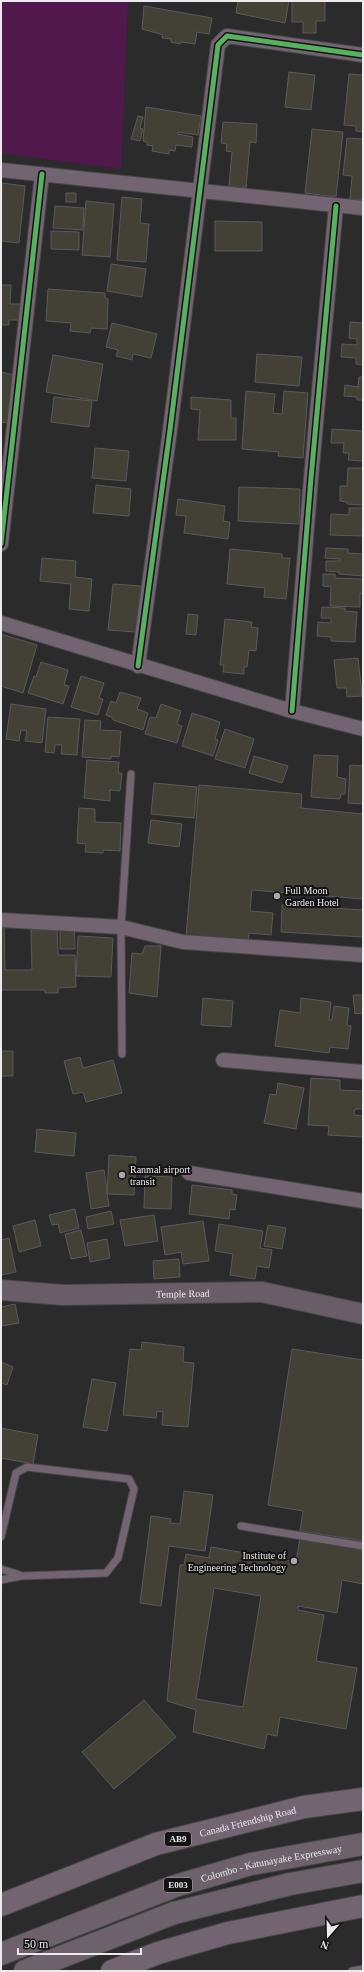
<svg xmlns="http://www.w3.org/2000/svg" width="364" height="1972" font-family="'Times New Roman',serif">
	<rect width="100%" height="100%" fill="#2c2b2c"/>
	<path fill="#50184b" d="M1 1H128L121 169 1 153Z"/>
	<path fill="#434036" stroke="#5a5a5a" fill-rule="evenodd" d="M238 1H289L285 23 236 13Z
		M292 1H325V21H316V33H303V22H292Z
		M144 6 212 18 209 34 197 32 195 44 181 42 180 44 171 42V39L162 38 163 35 142 29Z
		M289 72 315 75 311 110 285 107Z
		M349 74 363 75V132L356 131V126L344 125Z
		M146 107 201 116 198 135 178 132V134L193 137 192 147 176 145 175 151 169 150V154L152 151 153 146 147 145V142L143 141Z
		M138 116 143 117 140 128 143 129 140 141 131 139Z
		M223 122 257 124 256 143 250 142 246 188 229 186 232 152 226 151 227 144 221 143Z
		M312 129 343 132 336 197 305 193Z
		M347 138 363 139V200L350 199 352 176 343 175Z
		M2 183 25 186 19 243 1 241Z
		M66 193H76V202H66Z
		M122 197 142 199 140 223 149 224 146 262 117 260Z
		M86 201 114 204 110 257 82 255Z
		M55 206 84 208 83 230 53 228Z
		M215 221 262 222V251H215Z
		M51 231 79 232V250L51 249Z
		M111 264 146 269 142 297 107 291Z
		M1 285H11L10 304H20L19 320H9V325H1Z
		M48 289 105 293V298L108 299 107 329 91 328 90 333 70 331 71 323 46 321Z
		M350 322 363 323V365L356 364V358L341 357 342 344 357 345V339L349 338Z
		M112 323 157 334 151 358 133 354 132 360 116 356 118 350 106 347Z
		M257 354 302 357 299 386 255 382Z
		M53 355 103 364 97 401 46 392Z
		M1 372 15 375 8 423 1 422Z
		M359 377H363V400H357V397L344 396 345 385 358 387Z
		M246 391 275 394 273 413 282 414 284 391 308 393 303 458 278 456 279 452 242 449Z
		M54 397 92 401 89 427 51 422Z
		M191 397 231 400V418H236V440H198L200 410 191 409Z
		M332 429 363 431V461L348 460 349 453H343L344 443H331Z
		M95 448 129 451 126 481 92 478Z
		M348 468H363V505L347 504V502L340 501V486H347Z
		M96 485 131 489 129 516 93 513Z
		M239 487 300 489 299 524 238 521Z
		M178 499 225 506 223 521 230 522 228 539 184 533 186 516 176 515Z
		M349 508H363V536L330 535 331 514 349 515Z
		M326 548 348 549V553L363 554V576L339 574V572L326 571V561H340V559L325 558Z
		M230 549 282 554V558H290L286 599 264 597 265 588 227 584Z
		M42 558 76 561 75 577 92 579 89 611 69 609 71 584 40 581Z
		M323 574H335V578L361 579 363 581V594L360 593V607L330 606 331 587 323 586Z
		M113 584 141 586 139 607H143L136 632 108 630Z
		M322 607 345 608V611L357 612 355 642 331 641V637L317 636 318 622 331 623V618H321Z
		M188 614 198 615 196 635 186 634Z
		M225 619 252 622 251 627 258 628 256 651 249 650 247 667H244V674L223 672 224 665H220Z
		M1 634 37 645 23 693 1 686Z
		M358 658 362 696 347 697 346 688H337L334 660Z
		M41 662 68 670 64 685 69 686 63 704 28 693 34 676 36 677Z
		M81 676 104 683 99 698 103 699 98 715 71 707Z
		M120 692 141 698 137 709 148 713 143 730 113 720V718L106 715 111 701 116 703Z
		M11 704 46 709 42 743 25 741 27 731 21 730 19 741 6 739Z
		M161 704 181 711 177 724 182 726 177 743 145 734 150 717 156 718Z
		M192 713 220 722 215 739 218 740 213 756 182 746Z
		M48 717 80 719 77 755 61 754 62 745H55L54 753 45 752Z
		M85 720 101 721 100 730 121 731 119 757 111 756V759L82 757Z
		M225 729 254 739 245 768 215 759Z
		M314 755 338 756 337 777 346 779 345 794H341L340 799 311 797Z
		M254 756 288 766 282 783 249 773Z
		M87 760 119 762 118 773H122L120 791 110 790V801L84 798Z
		M350 765 363 766V804L348 803Z
		M154 783 197 787 194 818 151 814Z
		M199 785 302 794 301 808 363 814V899L252 890 250 911 273 913 271 935 249 933 248 942 186 936Z
		M79 808 95 809V822L121 823 120 851 103 850V853L85 852 86 844 77 843Z
		M151 820 182 824 179 847 148 843Z
		M282 905 363 910V937L281 932Z
		M1 923H4L5 970H32L31 930 57 929 58 955H75L76 987 58 988V993H45V990H1Z
		M74 925 75 949H60V926Z
		M78 936 113 938 111 977 76 976Z
		M145 946H161L157 997 129 993 132 953 142 954Z
		M353 995H363V1013L355 1014Z
		M203 998 233 1001 231 1027 201 1025Z
		M301 998 331 1002 329 1020H332L334 1006 349 1008 347 1025 351 1026 348 1049 330 1047 329 1053 275 1046 280 1010 300 1013Z
		M1 1051H13V1076H1Z
		M80 1057 83 1068 113 1060 122 1093 86 1102 83 1092 73 1094 64 1061Z
		M311 1078 340 1080V1090L363 1091V1109H355L354 1115 363 1116V1137L328 1135 329 1126 308 1125Z
		M278 1083 304 1088 296 1129 264 1123 270 1094 276 1095Z
		M37 1129 76 1133 74 1156 35 1152Z
		M109 1155 136 1157 134 1195 107 1194Z
		M104 1170 109 1206 91 1209 86 1173Z
		M145 1176 172 1177 171 1209 144 1208Z
		M192 1185 232 1190V1194L237 1195 235 1210 230 1209 229 1219 189 1214Z
		M75 1209 79 1228 60 1233 58 1224 52 1225 49 1215Z
		M111 1211 114 1224 88 1229 86 1217Z
		M154 1215 158 1241 125 1246 120 1220Z
		M35 1220 41 1246 19 1252 13 1226Z
		M203 1221 209 1261 183 1264 181 1252 165 1255 161 1227Z
		M219 1224 263 1231 260 1248 272 1250 269 1268 257 1266 255 1279 230 1275 233 1254 215 1251Z
		M268 1225 286 1228 282 1249 264 1246Z
		M81 1230 87 1256 71 1259 65 1234Z
		M9 1238 16 1272 1 1275V1240Z
		M107 1239 110 1258 90 1262 87 1243Z
		M179 1259 180 1277 154 1279 153 1261Z
		M15 1304 19 1323 2 1326 1 1307Z
		M142 1342 184 1347 183 1362 194 1363 188 1427 162 1425 163 1412 157 1411 156 1418 123 1415 130 1349 141 1350Z
		M292 1349 363 1360V1541L300 1531 303 1511 268 1505Z
		M1 1362 13 1367 7 1385 1 1383Z
		M92 1379 116 1383 107 1431 83 1427Z
		M1 1428 38 1435 33 1464 1 1458Z
		M184 1491 213 1495 205 1551 169 1546 161 1606 140 1603 151 1516 171 1519 170 1523 180 1524Z
		M300 1538 363 1550V1584L342 1580 337 1613 298 1606V1610L324 1615 316 1661 357 1668 346 1729 280 1717 277 1736 267 1734 264 1749 193 1732 196 1710 167 1701 180 1565H184L186 1554 209 1558 211 1547 296 1562ZM214 1588 261 1596 243 1707 196 1699Z
		M144 1700 176 1737 114 1789 82 1752Z"/>
	<g fill="none" stroke-linecap="round" stroke-linejoin="round">
		<g stroke="#474647" stroke-width="9">
			<path id="lane" d="M122 1054 121 927 131 774
				M241 1526 363 1546
				M1 1537 16 1473 27 1467 129 1479 134 1489 118 1558 106 1573 21 1576 1 1580
				M1 1569 20 1575
				M352 1971 363 1969"/>
		</g>
		<g stroke="#474647" stroke-width="16">
			<path id="street" d="M1 170 363 208
				M1 544 42 174
				M1 623 292 711 363 729
				M138 666 170 430 218 45 227 36 363 55
				M292 711 311 478 336 206
				M1 920 121 927 183 942 363 955
				M223 1060 363 1072
				M189 1173 363 1201"/>
		</g>
		<g stroke="#474647" stroke-width="22">
			<g id="secondary">
				<path id="s1" d="M1 1290 63 1295 262 1292 363 1314"/>
			</g>
		</g>
		<g stroke="#474647" stroke-width="24">
			<g id="primary">
				<path id="s2" d="M1 1905 156 1844 304 1807 363 1799"/>
				<path d="M112 1971 158 1953 228 1933 363 1906"/>
			</g>
		</g>
		<g stroke="#474647" stroke-width="24">
			<g id="highway">
				<path id="s3" d="M1 1954 175 1886 251 1864 363 1844"/>
				<path d="M25 1971 174 1913 290 1884 363 1871"/>
			</g>
		</g>
		<use href="#lane" stroke="#726470" stroke-width="7"/>
		<use href="#street" stroke="#726470" stroke-width="14"/>
		<use href="#secondary" stroke="#695d68" stroke-width="20"/>
		<use href="#primary" stroke="#736471" stroke-width="22"/>
		<use href="#highway" stroke="#6d626c" stroke-width="22"/>
		<g stroke="#141314" stroke-width="8">
			<path id="cycleway" d="M1 544 42 174
				M138 666 170 430 218 45 227 36 363 55
				M292 711 311 478 336 206"/>
		</g>
		<use href="#cycleway" stroke="#56b35d" stroke-width="5"/>
	</g>
	<g fill="#a9a7a9" stroke="#141314" stroke-width="1.5">
		<circle cx="277" cy="896" r="4"/>
		<circle cx="122" cy="1175" r="4"/>
		<circle cx="294" cy="1561" r="4"/>
	</g>
	<g text-anchor="middle" stroke-width="4" stroke-linejoin="round" paint-order="stroke">
		<g fill="#141314" stroke="#abaaab" stroke-width="1">
			<rect x="165" y="1832" width="26" height="14" rx="3"/>
			<rect x="164" y="1878" width="28" height="14" rx="3"/>
		</g>
		<g font-size="9" font-weight="bold" fill="#eceaec">
			<text x="178" y="1842">AB9</text>
			<text x="178" y="1888">E003</text>
		</g>
		<g font-size="10" fill="#eceaec" stroke="#141314" text-anchor="start">
			<text x="285" y="894">Full Moon<tspan x="285" dy="12">Garden Hotel</tspan></text>
			<text x="130" y="1173">Ranmal airport<tspan x="130" dy="12">transit</tspan></text>
			<text x="286" y="1559" text-anchor="end">Institute of<tspan x="286" dy="12">Engineering Technology</tspan></text>
		</g>
		<g font-size="10" fill="#eceaec" stroke="#141314">
			<text dy="4" stroke="none"><textPath href="#s1" startOffset="182">Temple Road</textPath></text>
			<text dy="4" stroke="none"><textPath href="#s2" startOffset="261">Canada Friendship Road</textPath></text>
			<text dy="4" stroke="none"><textPath href="#s3" startOffset="286">Colombo - Katunayake Expressway</textPath></text>
		</g>
	</g>
	<rect width="364" height="1972" fill="none" stroke="#eceaec" stroke-width="4"/>
	<g transform="translate(328 1936) rotate(200)" stroke="#141314" stroke-width="3" paint-order="stroke">
	<path d="M0-3L7 15L0 10L-7 15Z" fill="#eceaec"/>
	<text y="-6" font-size="11" font-weight="bold" text-anchor="middle" fill="#eceaec">N</text>
	</g>
	<path d="M18 1948v6h123v-6" fill="none" stroke="#eceaec" stroke-width="2"/>
	<text x="24" y="1948" font-size="12" fill="#eceaec" stroke="#141314" stroke-width="3" paint-order="stroke">50 m</text>
</svg>
